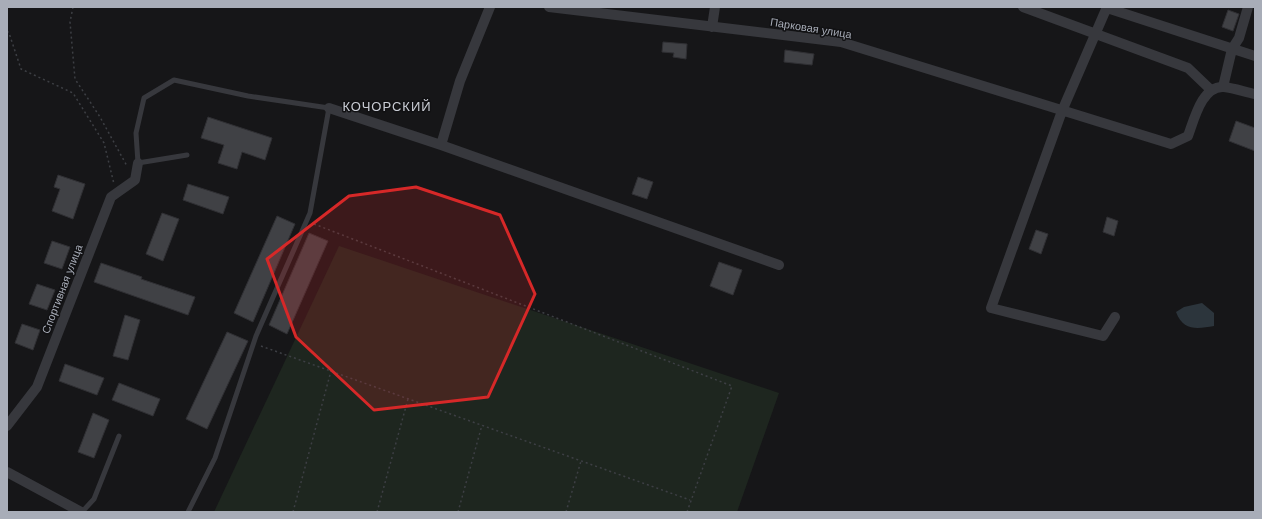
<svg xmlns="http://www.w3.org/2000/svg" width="1262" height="519" font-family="Helvetica,sans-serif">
	<rect width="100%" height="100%" fill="#161618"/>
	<path fill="#1e261f" d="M339 246 779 393 737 512H214Z"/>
	<path fill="#2c353c" d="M1202 303 1214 313V326C1197 329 1183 331 1176 312L1184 307Z"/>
	<path fill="#404145" stroke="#303034" d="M1228 10 1239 14 1233 31 1222 27Z
		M663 42 687 44 686 59 673 57 674 53 662 52Z
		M785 50 814 54 812 65 784 62Z
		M208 117 272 138 265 160 242 152 237 169 218 163 224 145 201 138Z
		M1236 121 1255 128V151L1229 141Z
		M58 175 85 184 73 219 52 211 60 189 54 187Z
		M638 177 653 182 647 199 632 194Z
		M188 184 229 197 223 214 183 200Z
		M162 213 179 219 163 261 146 254Z
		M277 216 295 224 253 322 234 313Z
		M1107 217 1118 221 1114 236 1103 232Z
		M1036 230 1048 234 1041 254 1029 249Z
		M309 233 328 241 287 334 269 325Z
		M52 241 70 247 62 269 44 263Z
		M719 262 742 270 733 295 710 286Z
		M101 263 142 277 141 279 195 297 188 315 94 282Z
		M37 284 55 290 47 310 29 304Z
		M125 315 140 320 128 360 113 356Z
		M22 324 40 330 33 350 15 343Z
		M227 332 248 341 207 429 186 419Z
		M65 364 104 378 97 395 59 381Z
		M119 383 160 399 153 416 112 400Z
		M93 413 109 420 94 458 78 452Z"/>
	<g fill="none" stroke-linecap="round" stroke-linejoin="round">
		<path stroke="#3d3f44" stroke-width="1.5" stroke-dasharray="2 3" stroke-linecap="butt" d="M73 7 70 22 75 79 100 117 127 166
			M7 31 9 33 21 69 73 93 104 143 114 184
			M314 224 732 386 687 512
			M261 346 690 500
			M293 512 331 371
			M377 512 408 399
			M458 512 482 425
			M566 512 581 461"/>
		<path stroke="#37383d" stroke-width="5" d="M187 155 138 163 136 133 144 98 174 80 248 96 329 108 310 213 256 336 215 458 188 512
			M82 512 94 499 119 436"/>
		<path stroke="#37383d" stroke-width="10" d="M549 7 841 42 1171 144 1188 136C1194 120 1202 85 1224 87 1234 88 1245 92 1255 94
			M1023 7 1188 68 1211 90
			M1107 7 1062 111 991 308 1103 336 1115 317
			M1107 8 1255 56
			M712 27 715 7
			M1223 87 1232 49 1239 38 1248 7
			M329 108 441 145 779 265
			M441 145 460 81 490 7
			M7 426 37 387 111 197 135 180 138 163
			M7 472 81 512"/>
	</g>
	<path fill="#d62828" fill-opacity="0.2" stroke="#d62828" stroke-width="3" stroke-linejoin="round" d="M416 187 500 215 535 294 488 397 374 410 296 337 267 259 349 196Z"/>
	<g text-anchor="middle" stroke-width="3" stroke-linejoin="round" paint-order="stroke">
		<g font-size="11" fill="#a8adb8" stroke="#111113">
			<text transform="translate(811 28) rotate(9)" y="4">Парковая улица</text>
			<text transform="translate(62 289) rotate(-69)" y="4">Спортивная улица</text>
		</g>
		<g font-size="13" letter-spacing="1" fill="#c9ccd4" stroke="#111113">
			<text x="387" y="111">КОЧОРСКИЙ</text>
		</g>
	</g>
	<rect width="1262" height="519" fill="none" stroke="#a8adb8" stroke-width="16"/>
</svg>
